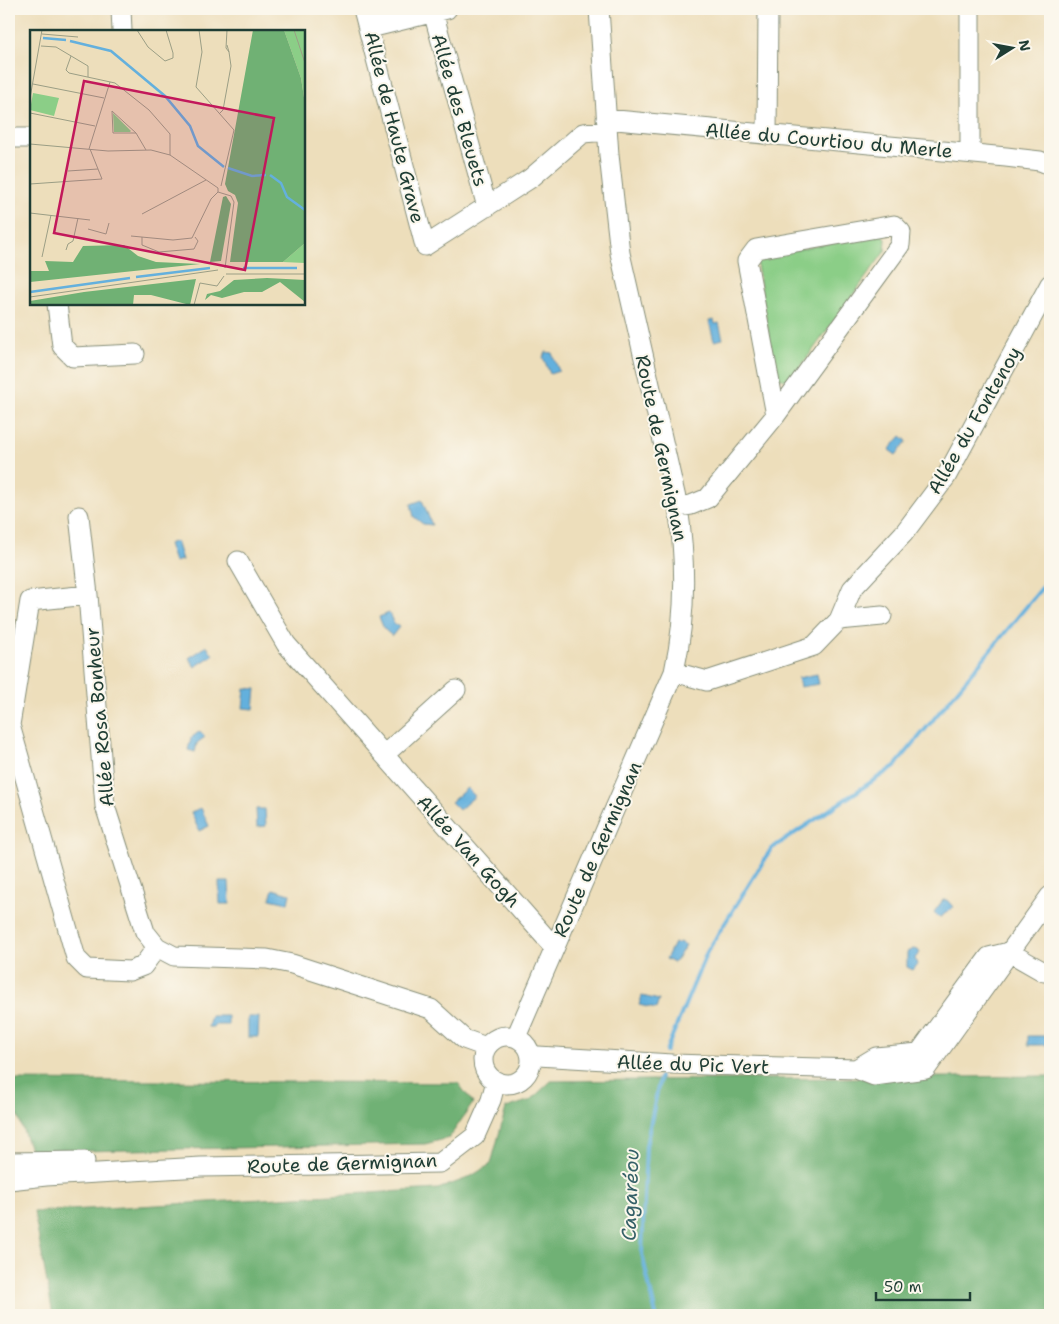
<svg xmlns="http://www.w3.org/2000/svg" width="1059" height="1324" font-family="'Shantell Sans',sans-serif">
	<rect width="100%" height="100%" fill="#fbf7ec"/>
	<filter id="ink" filterUnits="userSpaceOnUse"><feTurbulence type="fractalNoise" baseFrequency=".02" numOctaves="2"/><feDisplacementMap in="SourceGraphic" scale="10" xChannelSelector="R" yChannelSelector="G"/><feConvolveMatrix kernelMatrix="1 2 1 2 8 2 1 2 1" color-interpolation-filters="sRGB"/></filter>
	<filter id="wash" filterUnits="userSpaceOnUse"><feTurbulence type="fractalNoise" baseFrequency=".0096" numOctaves="4" result="noise"/><feDisplacementMap in="SourceGraphic" scale="20" xChannelSelector="R" yChannelSelector="G"/><feGaussianBlur stdDeviation="1.12" result="paint"/><feColorMatrix in="noise" values="0 0 0 0 0 0 0 0 0 0 0 0 0 0 0 0 0 1.4 0 .05"/><feComposite in="paint" operator="in"/></filter>
	<g filter="url(#wash)">
		<rect width="100%" height="100%" fill="#eddebb"/>
		<path fill="#8bce87" stroke="#55865e" d="M880 233 886 239 885 251 793 377 785 380 776 377 756 258Z"/>
		<path fill="#70b174" stroke="#487754" d="M1050 1076V1315H53L34 1212 438 1189 468 1178 491 1164 506 1108 531 1100 551 1081Z
			M9 1080 458 1083 473 1103 449 1138 425 1144 31 1152 9 1092Z"/>
		<path fill="#64b0dd" stroke="#427688" d="M714 320 715 324 719 323 723 339 714 341 709 321Z
			M546 352 552 353 559 371 550 374 543 357Z
			M901 436 907 441 896 455 889 450Z
			M422 500 432 525 423 524 414 517 411 504Z
			M176 541 182 560 174 562 168 544Z
			M389 613 393 622 399 627 392 636 384 629 379 617Z
			M207 646 213 655 195 667 189 658Z
			M817 674 819 684 800 687 798 678Z
			M245 688 256 689 254 709 243 708Z
			M200 731 205 737 197 743 195 752 188 750 191 738Z
			M467 788 475 796 459 810 451 802Z
			M201 808 209 826 199 831 191 812Z
			M256 809H265L266 826 257 827Z
			M219 882H229L230 904H220Z
			M273 889 290 894 288 903 270 899Z
			M943 900H947L953 907 941 917H938L934 912Z
			M679 942 686 945 674 963 666 959 674 943 677 944Z
			M913 949 918 950 920 953 915 958 917 965 913 970 907 967V952Z
			M642 996 659 1000 656 1009 639 1005Z
			M211 1016H228V1025H214V1027H208Z
			M248 1017H259L258 1037H248Z
			M1028 1036H1048V1045H1028Z"/>
		<g fill="none" stroke-linecap="round" stroke-linejoin="round">
			<path stroke="#64b0dd" stroke-width="4" d="M666 1051 707 952 771 849 895 766 1050 578
				M12 1311 13 1315
				M656 1315 642 1254 646 1146 660 1077"/>
		</g>
	</g>
	<g filter="url(#ink)">
		<g fill="none" stroke-linecap="round" stroke-linejoin="round">
			<g stroke="#868e78" stroke-width="21">
				<path id="minor" d="M121 9 122 31
					M363 9 425 246 531 178 583 133 607 131
					M970 9V153
					M433 12 487 207
					M370 28 447 9
					M606 119 1006 157 1040 161 1050 165
					M767 135 768 9
					M9 138H31
					M57 304 62 346 73 357 135 354
					M678 507 691 505 708 498 776 415 900 245 901 232 894 225 756 249 747 261 776 415
					M79 516 88 595 105 806 145 932 157 947 174 956 267 959 292 964 431 1009 464 1039 486 1047
					M238 561 286 644 554 947
					M88 595 30 601 10 725 76 958 87 969 130 971 143 966 157 947
					M839 620 882 616
					M674 672 707 681 814 646 839 620 852 589 904 533 946 477 1050 284
					M384 755 456 690
					M1009 952 1044 972H1050
					M483 1060a24 24 0 1 1 48 0a24 24 0 1 1-48 0Z
					M516 1037 674 672C686 618 686 561 678 507L620 253 609 155 599 9
					M531 1058 538 1056 672 1064 856 1069 874 1076 926 1069 1050 896
					M856 1069 876 1057 919 1053 989 957 1009 952
					M9 1162 85 1161
					M9 1180 46 1176 201 1167 440 1163 475 1136 491 1100 496 1081"/>
			</g>
			<use href="#minor" stroke="#fff" stroke-width="19"/>
		</g>
	</g>
	<g text-anchor="middle" stroke-width="4" stroke-linejoin="round" paint-order="stroke">
		<g font-size="19" fill="#1f3d34" stroke="#fbf7ec">
			<text transform="translate(460 110) rotate(74)" y="7">Allée des Bleuets</text>
			<text transform="translate(395 127) rotate(76)" y="7">Allée de Haute Grave</text>
			<text transform="translate(829 140) rotate(5)" y="7">Allée du Courtiou du Merle</text>
			<text transform="translate(974 420) rotate(-60)" y="7">Allée du Fontenoy</text>
			<text transform="translate(662 448) rotate(78)" y="7">Route de Germignan</text>
			<text transform="translate(99 717) rotate(-95)" y="7">Allée Rosa Bonheur</text>
			<text transform="translate(597 849) rotate(-66)" y="7">Route de Germignan</text>
			<text transform="translate(469 851) rotate(48)" y="7">Allée Van Gogh</text>
			<text transform="translate(693 1064) rotate(2)" y="7">Allée du Pic Vert</text>
			<text transform="translate(342 1163) rotate(-2)" y="7">Route de Germignan</text>
		</g>
		<g font-size="20" font-style="italic" fill="#346067" stroke="#fbf7ec">
			<text transform="translate(630 1195) rotate(-88)" y="7">Cagaréou</text>
		</g>
	</g>
	<g transform="translate(30 30)">
		<rect width="275" height="275" fill="#eddebb"/>
		<path d="M254 0H275V74L271 48ZM3 63 29 68 24 86 0 80ZM83 83 101 101 100 102H84ZM275 213V233L253 232Z" fill="#8bce87"/>
		<path d="M223 0H254L271 48 275 74V213L253 232H200L208 173 205 165 198 161 195 154ZM196 166 201 174 191 231 180 232 193 167ZM94 215 108 226 126 232 170 234 0 252V241H19L15 231 43 232 53 216ZM237 248 275 250V272L250 252 232 262H214L192 268 181 265 175 270 177 264 190 261 204 250ZM166 249 160 275 121 265H104L103 275H0V271L54 262Z" fill="#70b174"/>
		<path fill="none" stroke="#64b0dd" stroke-width="2.5" d="M13 8 36 10M40 11 81 21 135 66 160 96 168 116 194 137M198 138 222 146 236 145M240 145 251 153 257 167 275 180M213 238H267M106 247 180 238M0 262 100 248"/>
		<path fill="none" stroke="#9b9e85" stroke-width="1" d="M107 0 118 17 135 31 143 28V23L136 0M169 0 172 22 166 57 204 100 191 156M264 0 275 33M12 4 48 7M197 15 199 22 196 18 197 0M11 16 26 17 58 36V47M41 26 36 40 39 43 85 53 119 80 140 104V125M3 54 74 68M0 68 12 0M0 83 65 96M189 84 193 80 201 36 199 22M106 103H83L82 81 106 103 116 120M0 114 78 121 121 120 140 125 188 158V162L201 166 204 172 195 238M59 119 80 52M38 141 68 139M0 154 72 149 60 119M0 183 60 190M112 184 176 150M58 199 76 204 79 193M101 206 143 210 162 208 181 169 188 162M112 207V215L129 222 164 219 168 211 165 207M36 220 38 214 43 211 48 188M12 227 21 185M196 244H275M0 267 188 240M164 275 170 253 187 256 194 246"/>
		<path fill="#c2185b" fill-opacity="0.15" stroke="#c2185b" stroke-width="2.5" d="M54 51 244 88 215 240 24 203Z"/>
		<rect width="275" height="275" fill="none" stroke="#1f3d34" stroke-width="2.5"/>
	</g>
	<rect width="1059" height="1324" fill="none" stroke="#fbf7ec" stroke-width="30"/>
	<g transform="translate(1012 48) rotate(79)" stroke="#fbf7ec" stroke-width="4" paint-order="stroke">
	<path d="M0-4L9 19L0 12L-9 19Z" fill="#1f3d34"/>
	<text y="-8" font-size="14" font-weight="bold" text-anchor="middle" fill="#1f3d34">N</text>
	</g>
	<path d="M876 1292v8h94v-8" fill="none" stroke="#1f3d34" stroke-width="2.5"/>
	<text x="884" y="1292" font-size="15" fill="#1f3d34" stroke="#fbf7ec" stroke-width="4" paint-order="stroke">50 m</text>
</svg>
